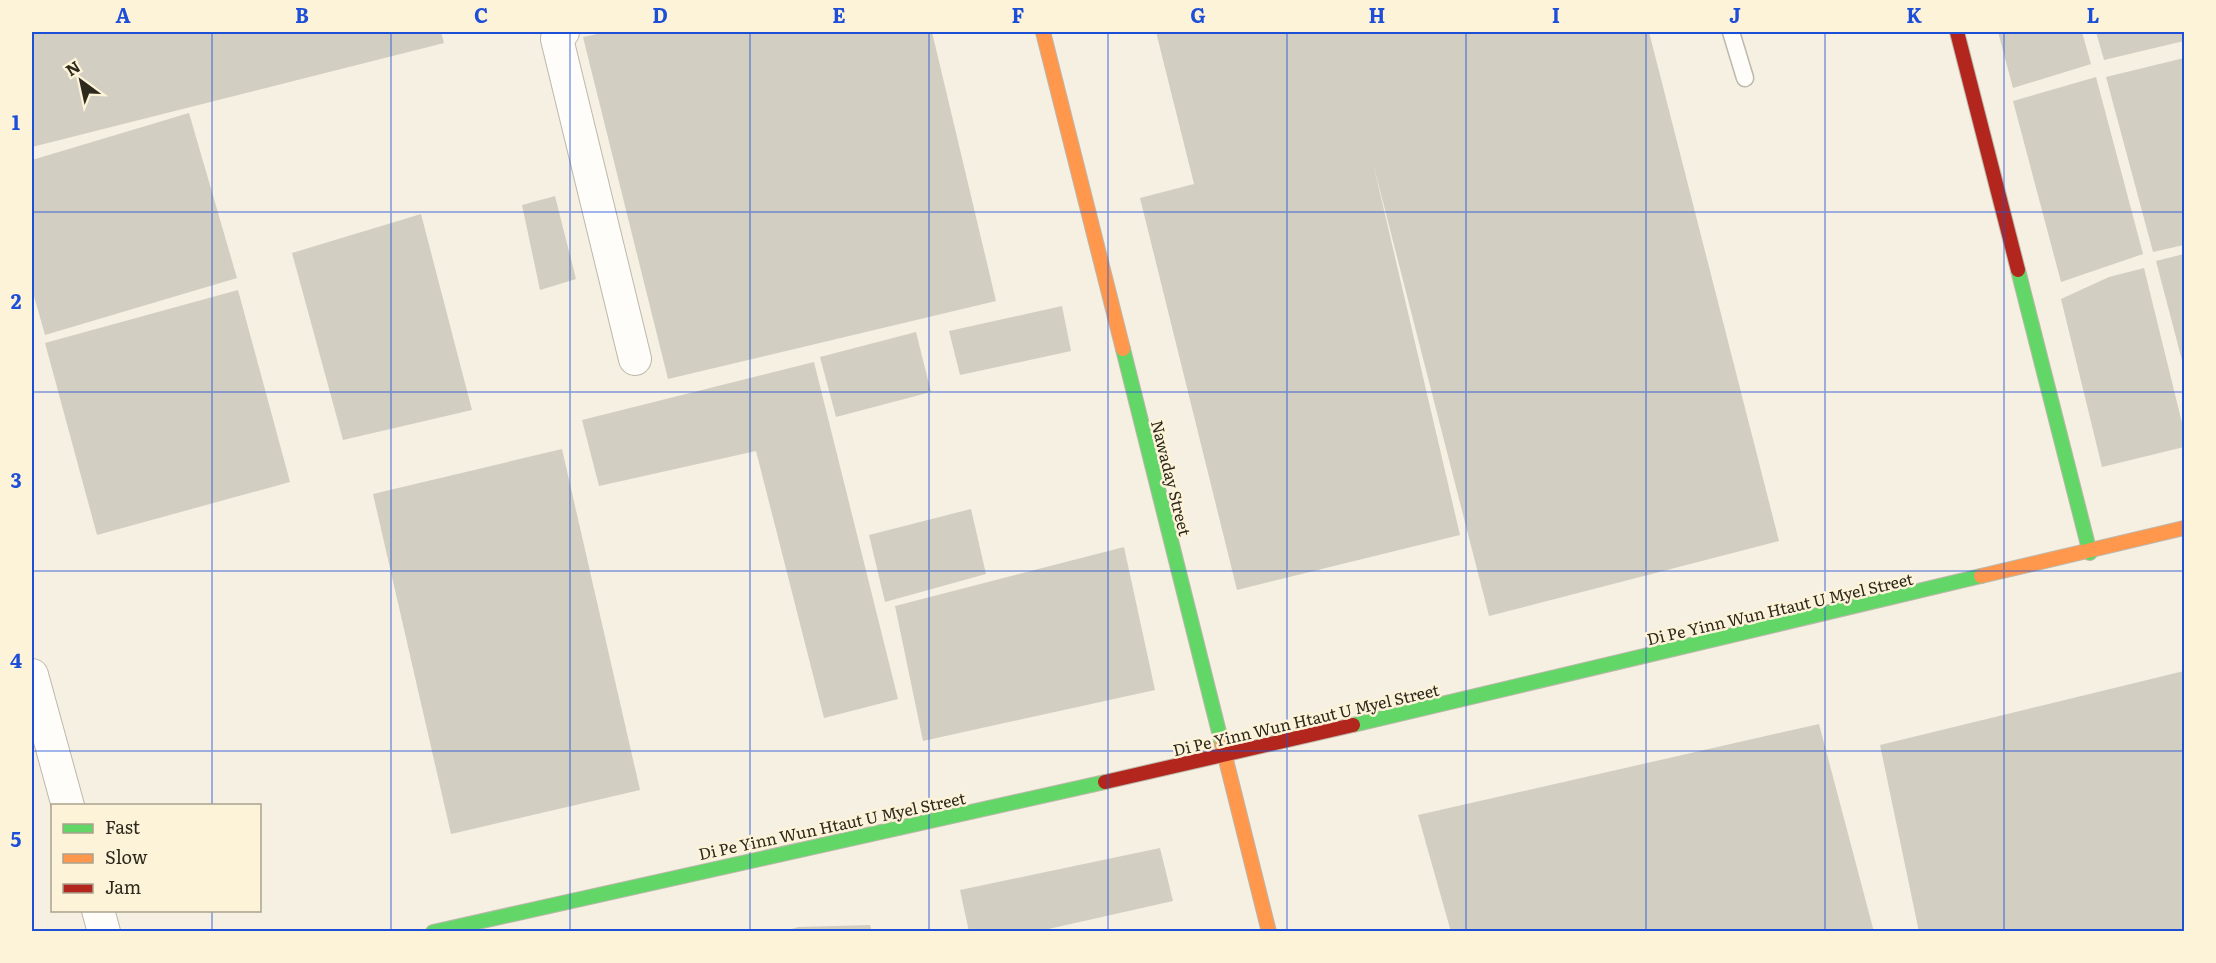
<svg xmlns="http://www.w3.org/2000/svg" width="2216" height="963" font-family="Literata,serif">
	<rect width="100%" height="100%" fill="#f5f0e1"/>
	<path fill="#d2cec1" d="M32 32H441L444 43 32 147Z
		M607 32H932L996 301 668 379 583 37Z
		M1156 32H1649L1779 541 1489 616 1373 163 1460 535 1237 590 1140 198 1194 184Z
		M1998 32H2082L2091 64 2013 88Z
		M2096 32H2182L2184 41 2104 60Z
		M2184 58V245L2153 252 2106 77Z
		M2096 77 2143 254 2061 282 2013 101Z
		M189 113 237 278 45 335 32 289V160Z
		M555 196 576 279 540 290 522 205Z
		M421 214 472 410 343 440 292 253Z
		M2184 254V368L2156 261Z
		M2144 268 2184 431V447L2102 467 2061 299 2109 277Z
		M238 290 290 482 97 535 45 343Z
		M1062 306 1071 351 960 375 949 331Z
		M916 332 931 392 836 417 820 357Z
		M814 362 898 699 824 718 756 451 599 486 582 420Z
		M562 449 640 790 451 834 373 494Z
		M971 509 986 574 885 602 869 535Z
		M1124 547 1155 690 923 741 895 606Z
		M2184 671V932H1919L1880 745Z
		M1819 724 1874 932H1451L1418 815Z
		M1160 848 1173 901 1035 932H969L960 890Z
		M870 925 872 932 785 931 798 927Z"/>
	<g fill="none" stroke-linecap="round" stroke-linejoin="round">
		<g stroke="#bdb8ac" stroke-width="19">
			<path id="lane" d="M1731 32 1745 78"/>
		</g>
		<g stroke="#bdb8ac" stroke-width="34">
			<path id="street" d="M563 32 557 39 635 359
				M32 675 68 806
				M98 910 104 932"/>
		</g>
		<g stroke="#bdb8ac" stroke-width="16">
			<path id="fast" d="M2018 270 2090 553
				M1123 349 1222 744
				M1353 725 1981 576
				M433 932 1105 782"/>
		</g>
		<g stroke="#bdb8ac" stroke-width="16">
			<path id="slow" d="M1043 32 1123 349
				M1981 576 2184 528
				M1222 744 1269 932"/>
		</g>
		<g stroke="#bdb8ac" stroke-width="16">
			<path id="jam" d="M1957 32 2018 270
				M1105 782 1353 725"/>
		</g>
		<use href="#lane" stroke="#fefdfa" stroke-width="16"/>
		<use href="#street" stroke="#fefdfa" stroke-width="32"/>
		<use href="#fast" stroke="#63d668" stroke-width="14"/>
		<use href="#slow" stroke="#ff974d" stroke-width="14"/>
		<use href="#jam" stroke="#b3261e" stroke-width="14"/>
	</g>
	<path fill="none" stroke="#1d4ed8" stroke-width="1.5" stroke-opacity="0.55" d="M212 32V806M391 32V932M570 32V932M750 32V932M929 32V932M1108 32V932M1287 32V932M1466 32V932M1646 32V932M1825 32V932M2004 32V932M32 212H2184M32 392H2184M32 571H2184M32 751H2184M212 910V932"/>
	<g text-anchor="middle" stroke-width="5" stroke-linejoin="round" paint-order="stroke">
		<g font-size="16" fill="#2e291d" stroke="#fdf3d9">
			<text transform="translate(1171 478) rotate(76)" y="6">Nawaday Street</text>
			<text transform="translate(1780 609) rotate(-13)" y="6">Di Pe Yinn Wun Htaut U Myel Street</text>
			<text transform="translate(1306 720) rotate(-13)" y="6">Di Pe Yinn Wun Htaut U Myel Street</text>
			<text transform="translate(832 826) rotate(-12)" y="6">Di Pe Yinn Wun Htaut U Myel Street</text>
		</g>
	</g>
	<rect width="2216" height="963" fill="none" stroke="#fdf3d9" stroke-width="66"/>
	<rect x="51" y="804" width="210" height="108" fill="#fdf3d9" stroke="#aaa28e" stroke-width="1.5"/>
	<rect x="63" y="824" width="30" height="9" fill="#63d668" stroke="#aaa28e" stroke-width="1.5"/>
	<text x="105" y="834" font-size="18" fill="#2e291d">Fast</text>
	<rect x="63" y="854" width="30" height="9" fill="#ff974d" stroke="#aaa28e" stroke-width="1.5"/>
	<text x="105" y="864" font-size="18" fill="#2e291d">Slow</text>
	<rect x="63" y="884" width="30" height="9" fill="#b3261e" stroke="#aaa28e" stroke-width="1.5"/>
	<text x="105" y="894" font-size="18" fill="#2e291d">Jam</text>
	<g transform="translate(81 81) rotate(327)" stroke="#fdf3d9" stroke-width="4.5" paint-order="stroke">
	<path d="M0-4.5L10 22L0 15L-10 22Z" fill="#2e291d"/>
	<text y="-9" font-size="16" font-weight="bold" text-anchor="middle" fill="#2e291d">N</text>
	</g>
	<rect x="33" y="33" width="2150" height="897" fill="none" stroke="#1d4ed8" stroke-width="2"/>
	<g font-size="20" text-anchor="middle" font-weight="bold" fill="#1d4ed8">
		<text x="123" y="23">A</text>
		<text x="302" y="23">B</text>
		<text x="481" y="23">C</text>
		<text x="660" y="23">D</text>
		<text x="839" y="23">E</text>
		<text x="1018" y="23">F</text>
		<text x="1198" y="23">G</text>
		<text x="1377" y="23">H</text>
		<text x="1556" y="23">I</text>
		<text x="1735" y="23">J</text>
		<text x="1914" y="23">K</text>
		<text x="2093" y="23">L</text>
		<text x="16" y="130">1</text>
		<text x="16" y="309">2</text>
		<text x="16" y="488">3</text>
		<text x="16" y="668">4</text>
		<text x="16" y="847">5</text>
	</g>
</svg>
